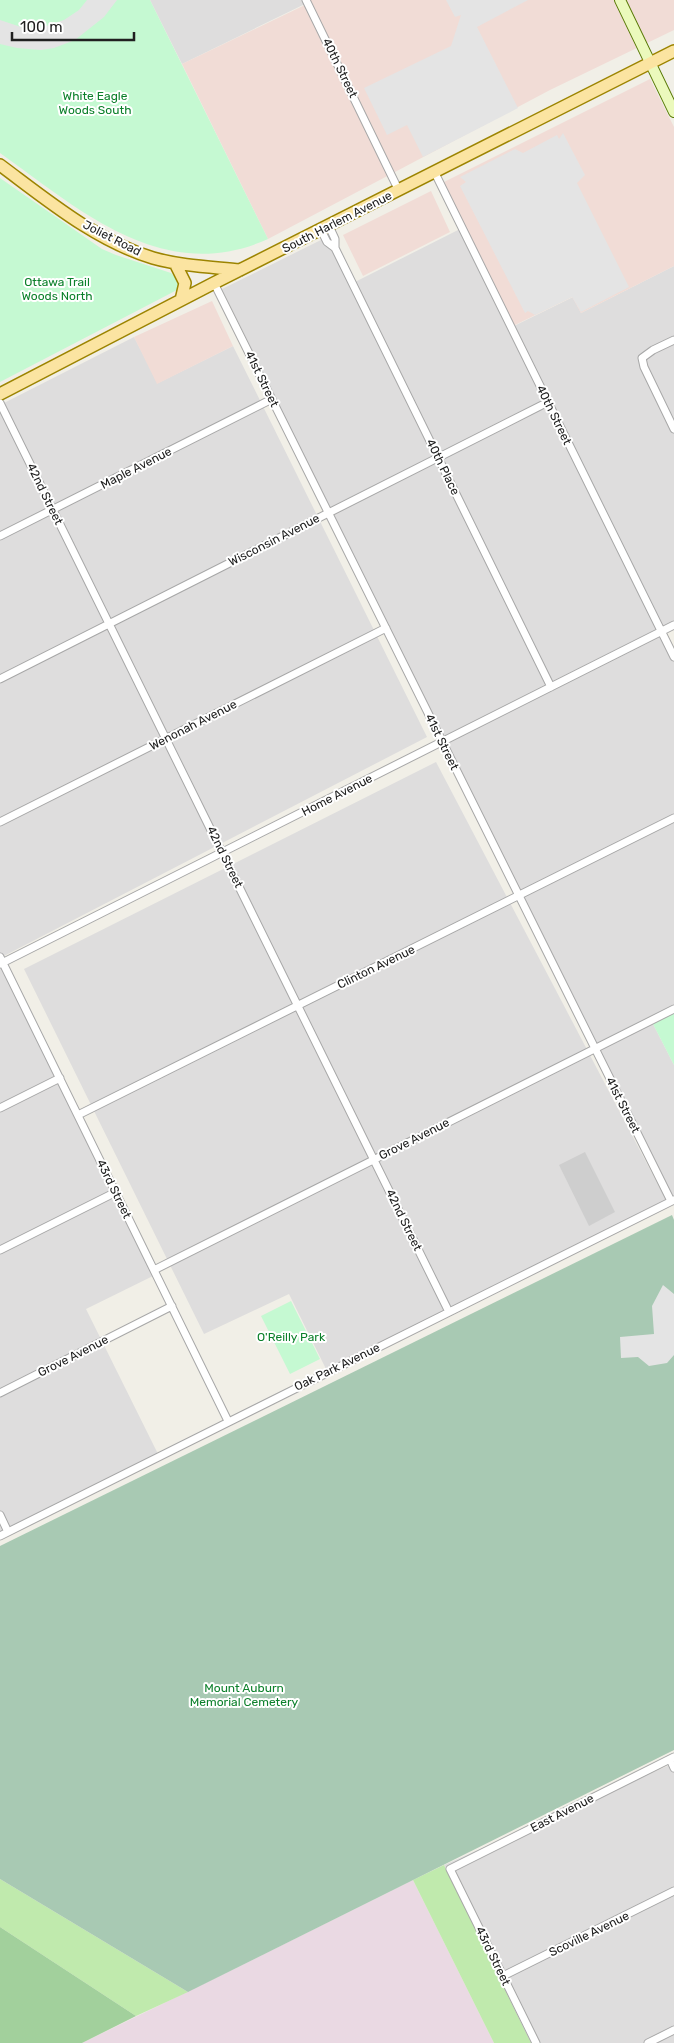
<svg xmlns="http://www.w3.org/2000/svg" width="674" height="2043" font-family="Rubik,sans-serif">
	<rect width="100%" height="100%" fill="#f1efe7"/>
	<path fill="#dedddd" d="M150 0H306L307 3 182 64Z
		M464 227 514 326 573 297 581 313 674 266V621L443 739 222 289 327 237 351 284Z
		M134 337 158 383 233 346 427 737 0 958V405Z
		M661 634 674 662V1007L596 1045 445 743Z
		M436 762 666 1200 326 1369 289 1294 204 1334 24 969Z
		M2 967 155 1275 86 1309 158 1454 0 1532V968Z
		M652 1022 674 1065V1198L671 1199 597 1049Z
		M674 1763V2043H534L444 1865Z"/>
	<path fill="#f1dcd6" d="M306 0H674V30L550 90 268 239 182 64 307 4Z
		M650 79 674 127V266L581 313 572 297 513 326 442 183Z
		M431 191 450 232 363 276 343 235Z
		M212 301 233 346 157 384 134 337Z"/>
	<path fill="#ead9e3" d="M413 1880 494 2043H82L230 1971Z"/>
	<path fill="#cecece" d="M585 1152 615 1212 589 1226 559 1165Z"/>
	<path fill="#c0eaad" d="M444 1865 531 2043H494L413 1880Z
		M0 1879 188 1992 136 2016 0 1927Z"/>
	<path fill="#a2d09c" d="M0 1927 136 2016 82 2043H0Z"/>
	<path fill="#a8c9b3" d="M672 1215 674 1220V1750L188 1992 0 1879V1546Z"/>
	<path fill="#c5f9d2" d="M0 0H150L268 239C163 286 80 210 0 153Z
		M0 178 102 249 116 255 171 273 180 282 177 290 0 382Z
		M674 1011V1065L652 1022Z
		M291 1301 320 1359 290 1374 261 1316Z"/>
	<path fill="#e4e4e4" d="M87 0H117L104 17 75 40 54 48 41 50 17 48 0 44V20L21 27H43L64 20 79 10Z
		M446 0H528L477 27 518 108 423 157 407 125 387 135 364 88 451 46 461 15 455 17Z
		M563 133 585 175 577 183 629 287 581 312 572 297 535 315 528 311 525 313 460 186 466 182 460 177 515 149 523 153 557 135 559 139Z
		M663 1285 674 1294V1355L667 1363 649 1366 638 1357 621 1358 620 1337 654 1334 652 1306Z"/>
	<g fill="none" stroke-linecap="round" stroke-linejoin="round">
		<g stroke="#a7a7a7" stroke-width="9">
			<path id="street" d="M306 0 399 191
				M435 173 674 657
				M329 226 335 239V248L551 687
				M321 230 327 242 335 248
				M214 283 671 1201
				M674 340 653 350 642 358 644 367 674 429
				M0 403 449 1312
				M0 536 272 399
				M0 679 548 402
				M0 822 386 628
				M0 957 228 1421
				M0 964 674 625
				M0 1108 60 1078
				M78 1115 674 818
				M0 1250 116 1192
				M154 1270 674 1009
				M0 1393 172 1306
				M0 1515 8 1532
				M0 1536 674 1200
				M670 1759 674 1768
				M503 1976 674 1891
				M536 2043 450 1869 674 1757
				M648 2043 674 2030"/>
		</g>
		<g stroke="#587905" stroke-width="12">
			<path id="secondary" d="M620 0 674 112"/>
		</g>
		<g stroke="#9c8401" stroke-width="14">
			<path id="primary" d="M0 165C47 200 96 241 153 258 181 266 211 267 240 270
				M175 263 185 283 181 300
				M0 394 214 283 674 51"/>
		</g>
		<use href="#street" stroke="#fff" stroke-width="7"/>
		<use href="#secondary" stroke="#ebf9bc" stroke-width="10"/>
		<use href="#primary" stroke="#fbe4a1" stroke-width="11"/>
	</g>
	<g text-anchor="middle" stroke-width="4" stroke-linejoin="round" paint-order="stroke">
		<g font-size="12" fill="#202020" stroke="#fff">
			<text transform="translate(340 68) rotate(64)" y="4">40th Street</text>
			<text transform="translate(337 222) rotate(-27)" y="4">South Harlem Avenue</text>
			<text transform="translate(112 238) rotate(27)" y="4">Joliet Road</text>
			<text transform="translate(262 379) rotate(64)" y="4">41st Street</text>
			<text transform="translate(554 415) rotate(64)" y="4">40th Street</text>
			<text transform="translate(443 467) rotate(64)" y="4">40th Place</text>
			<text transform="translate(136 468) rotate(-27)" y="4">Maple Avenue</text>
			<text transform="translate(45 494) rotate(64)" y="4">42nd Street</text>
			<text transform="translate(274 540) rotate(-27)" y="4">Wisconsin Avenue</text>
			<text transform="translate(193 725) rotate(-27)" y="4">Wenonah Avenue</text>
			<text transform="translate(442 742) rotate(64)" y="4">41st Street</text>
			<text transform="translate(337 795) rotate(-27)" y="4">Home Avenue</text>
			<text transform="translate(225 857) rotate(64)" y="4">42nd Street</text>
			<text transform="translate(376 967) rotate(-26)" y="4">Clinton Avenue</text>
			<text transform="translate(623 1105) rotate(63)" y="4">41st Street</text>
			<text transform="translate(414 1139) rotate(-27)" y="4">Grove Avenue</text>
			<text transform="translate(114 1189) rotate(64)" y="4">43rd Street</text>
			<text transform="translate(404 1220) rotate(64)" y="4">42nd Street</text>
			<text transform="translate(73 1356) rotate(-27)" y="4">Grove Avenue</text>
			<text transform="translate(337 1367) rotate(-26)" y="4">Oak Park Avenue</text>
			<text transform="translate(562 1813) rotate(-27)" y="4">East Avenue</text>
			<text transform="translate(589 1934) rotate(-26)" y="4">Scoville Avenue</text>
			<text transform="translate(493 1956) rotate(64)" y="4">43rd Street</text>
		</g>
		<g font-size="12" fill="#0c802b" stroke="#fff">
			<text x="95" y="100">White Eagle<tspan x="95" dy="14">Woods South</tspan></text>
			<text x="57" y="286">Ottawa Trail<tspan x="57" dy="14">Woods North</tspan></text>
			<text x="291" y="1341">O'Reilly Park</text>
			<text x="244" y="1692">Mount Auburn<tspan x="244" dy="14">Memorial Cemetery</tspan></text>
		</g>
	</g>
	<path d="M12 32v8h122v-8" fill="none" stroke="#202020" stroke-width="2.5"/>
	<text x="20" y="32" font-size="15" fill="#202020" stroke="#ffffff" stroke-width="4" paint-order="stroke">100 m</text>
</svg>
